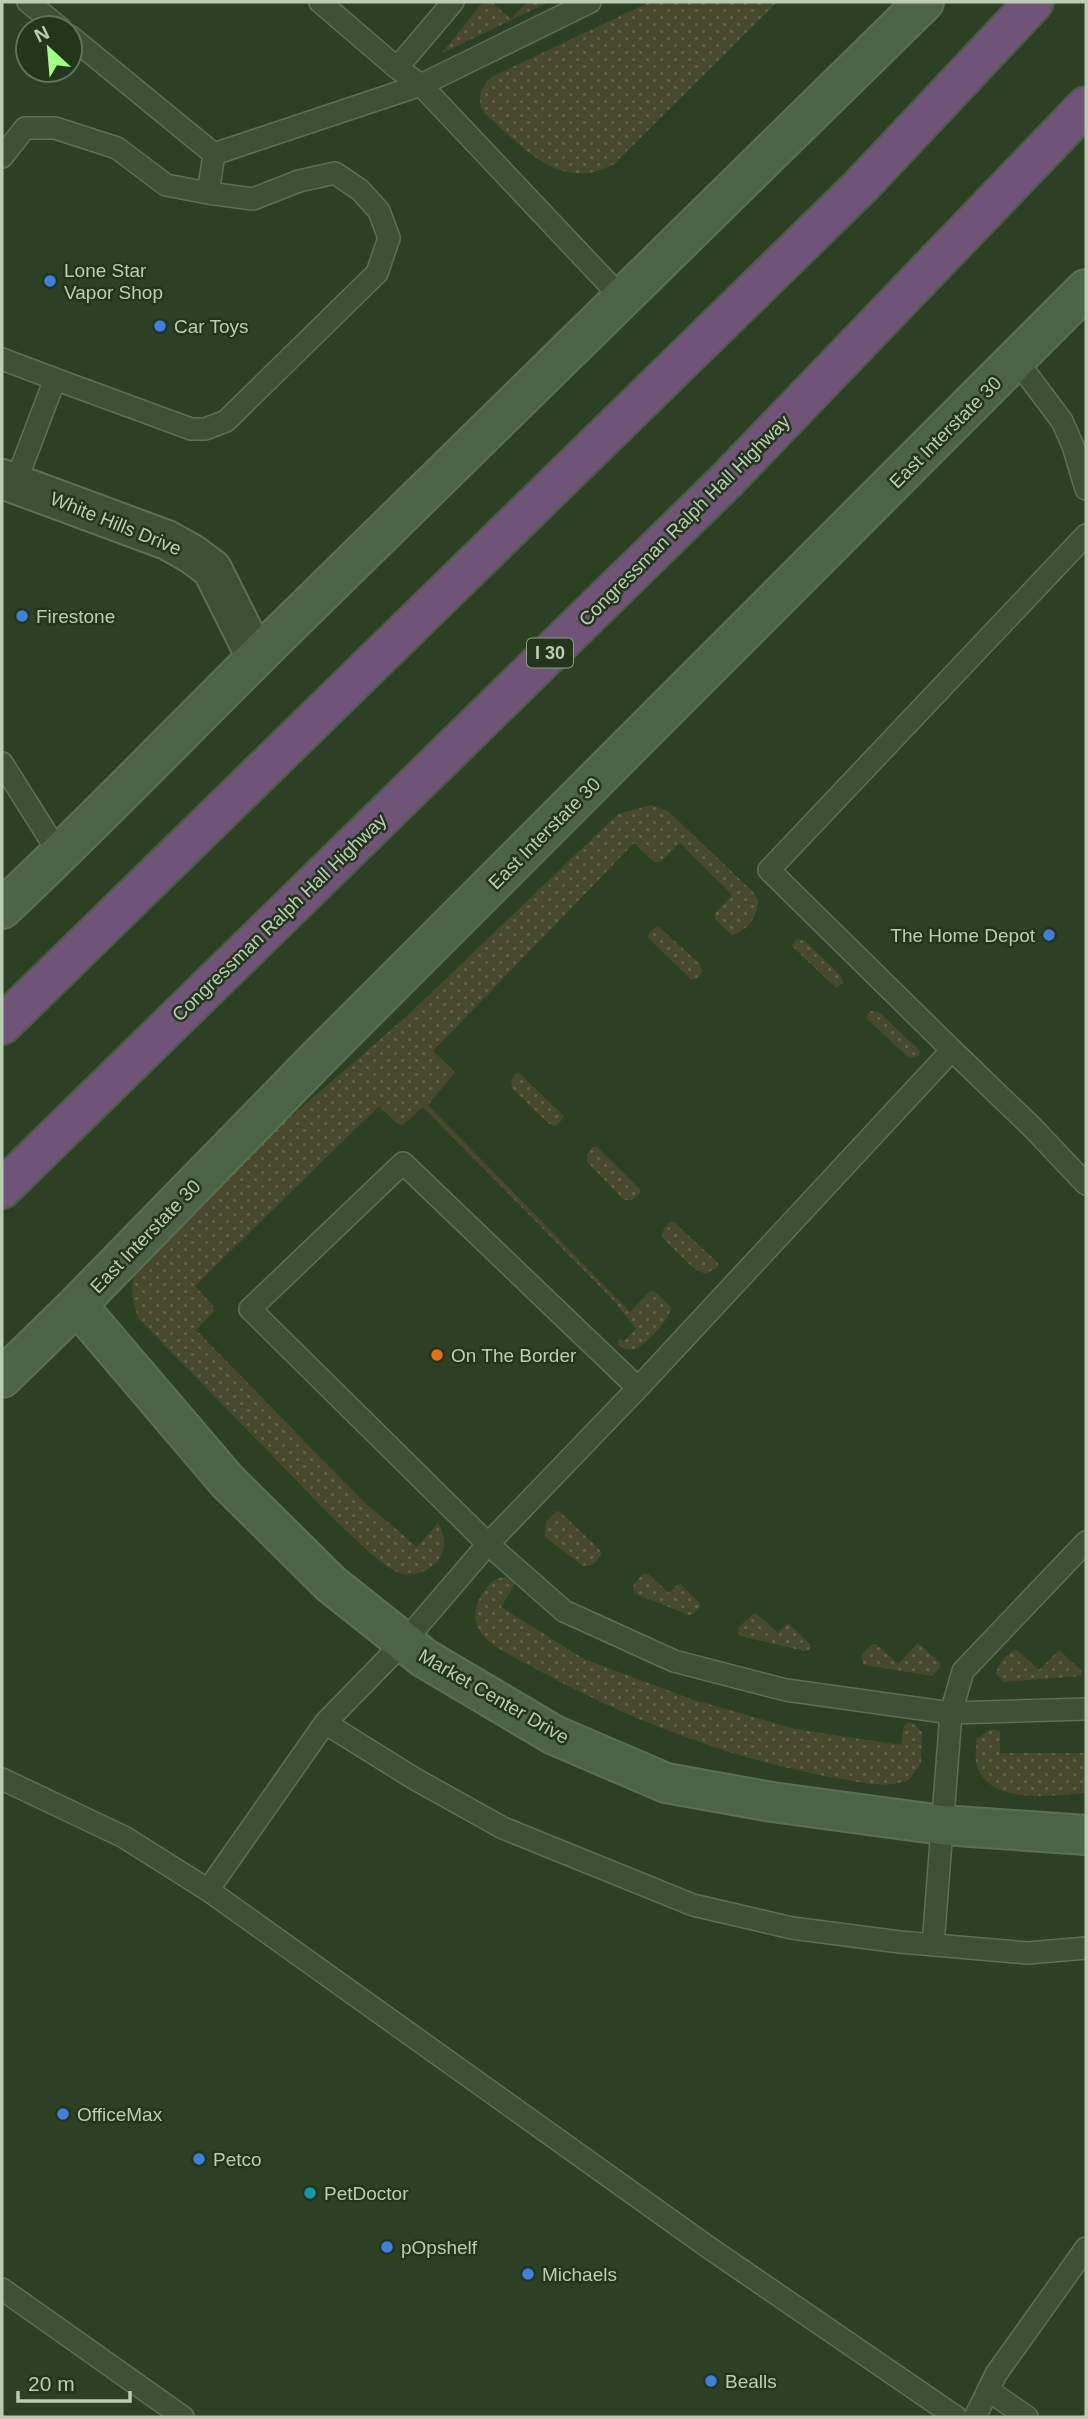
<svg xmlns="http://www.w3.org/2000/svg" width="1088" height="2419" font-family="Arial,sans-serif">
	<defs>
		<pattern id="grass-dots" width="8" height="8" patternUnits="userSpaceOnUse" patternTransform="scale(1.75)"><rect width="8" height="8" fill="#47492d"/><path d="M2 2h.1M6 6h.1" fill="none" stroke="#5f6249" stroke-width="1.8" stroke-linecap="round"/></pattern>
	</defs>
	<rect width="100%" height="100%" fill="#2c4123"/>
	<path fill="url(#grass-dots)" d="M483 2H491L511 19 527 2H549L442 53Z
		M650 2H777L614 164C559 194 523 146 484 113 476 98 480 89 491 77Z
		M651 805 668 811 754 893 758 900C757 917 749 930 732 935L715 919V913L732 895 680 843 660 862H654L634 843 433 1051 455 1072 428 1105 630 1312 650 1291 655 1292 671 1307C670 1319 646 1346 634 1349 627 1351 623 1348 618 1345V1340L621 1339 624 1341 636 1329 614 1301 423 1107 403 1125 398 1124 379 1106 195 1286 213 1306 214 1311 196 1330 364 1502 417 1547 438 1523C445 1535 447 1547 439 1559 431 1571 414 1577 400 1573 384 1569 345 1529 332 1517L138 1318 132 1296 133 1279 143 1258 226 1173 408 1015 618 814Z
		M659 927 700 964 702 972 696 979H691L648 938V935L654 928Z
		M796 939 804 940 842 977 843 983 836 988 792 946Z
		M871 1011 879 1012 920 1051 919 1055 912 1058 908 1057 867 1019V1015Z
		M519 1073 564 1116 560 1122 555 1126 548 1123 512 1088 511 1080 516 1074Z
		M592 1147H597L640 1189V1193L632 1200H624L587 1162V1155Z
		M670 1222H674L718 1263V1267L705 1274 692 1267 662 1237 664 1228Z
		M556 1511 560 1512 600 1550 601 1555 592 1565 583 1566 545 1537 546 1522Z
		M643 1574H648L669 1593 679 1583 700 1603V1607L693 1614 689 1615 636 1594 633 1591 634 1584Z
		M506 1577 516 1582 501 1607 584 1659 691 1699 795 1729 901 1745 904 1725 908 1722 914 1724 922 1732 921 1763 909 1780C884 1789 861 1782 835 1778 731 1759 629 1720 536 1669 517 1658 491 1648 479 1630 470 1615 478 1598 488 1586 493 1580 497 1578 506 1577Z
		M756 1613 778 1633 788 1623 811 1645 809 1650 804 1651 741 1636 738 1633 739 1627 753 1614Z
		M918 1643 940 1663V1667L933 1676 864 1665C858 1655 865 1651 872 1644H876L898 1664Z
		M1017 1650 1039 1670 1059 1650 1082 1671 1081 1676 1004 1682 996 1674C998 1664 1007 1652 1017 1650Z
		M991 1729 1000 1731V1753H1086V1793C1055 1795 996 1805 979 1771 974 1763 976 1748 977 1739Z"/>
	<g fill="none" stroke-linecap="round" stroke-linejoin="round">
		<g stroke="#5c6f55" stroke-width="24">
			<path id="lane" d="M28 2 60 28
				M320 2 397 68 421 85
				M590 2 421 85 621 297
				M70 36 214 154 421 85
				M397 68 453 2
				M2 157 25 128H55L117 148 166 185 208 193
				M2 359 55 379 15 484
				M1017 361 1062 421 1073 446 1086 489
				M55 379 191 429H205L226 421 377 273 389 238 379 211 360 190 335 173 299 181 253 199 208 193 214 154
				M2 763 60 855
				M952 1050 1033 1128 1086 1184
				M638 1388 403 1163 250 1309 488 1544 564 1611 674 1661 786 1690 951 1713 933 1945
				M1086 1542 963 1671 951 1713 1086 1709
				M325 1723 415 1779 503 1828 693 1905 792 1928 900 1942 1028 1953 1086 1948
				M2 1779 124 1837 208 1890 708 2247 956 2417
				M208 1890 325 1723 404 1642 488 1544 638 1388 952 1050 769 870 1086 535
				M2 2289 183 2417
				M988 2390 1027 2417
				M975 2417 996 2374 1086 2248"/>
		</g>
		<g stroke="#5c6f55" stroke-width="42">
			<path id="street" d="M2 479 167 540 192 554 212 569 256 657"/>
		</g>
		<g stroke="#5c6f55" stroke-width="42">
			<path id="secondary" d="M2 909C101 816 195 717 293 621 503 414 713 207 924 2
				M77 1305 227 1481 331 1584 424 1658 554 1735 666 1783 772 1802 942 1825 1086 1835
				M2 1378 77 1305 317 1059 1086 289"/>
		</g>
		<g stroke="#495c42" stroke-width="42">
			<path id="highway" d="M2 1025 860 187 1034 2
				M2 1189 726 481 1086 106"/>
		</g>
		<use href="#lane" stroke="#3e5137" stroke-width="21"/>
		<use href="#street" stroke="#3e5137" stroke-width="38"/>
		<use href="#secondary" stroke="#4c6445" stroke-width="38"/>
		<use href="#highway" stroke="#6f5478" stroke-width="38"/>
	</g>
	<g fill="#3f7fe0" stroke="#23361c" stroke-width="2.5">
		<circle cx="50" cy="281" r="7"/>
		<circle cx="160" cy="326" r="7"/>
		<circle cx="22" cy="616" r="7"/>
		<circle cx="1049" cy="935" r="7"/>
		<circle cx="63" cy="2114" r="7"/>
		<circle cx="199" cy="2159" r="7"/>
		<circle cx="387" cy="2247" r="7"/>
		<circle cx="528" cy="2274" r="7"/>
		<circle cx="711" cy="2381" r="7"/>
	</g>
	<circle fill="#e8710a" stroke="#23361c" stroke-width="2.5" cx="437" cy="1355" r="7"/>
	<circle fill="#0f9aa8" stroke="#23361c" stroke-width="2.5" cx="310" cy="2193" r="7"/>
	<g text-anchor="middle" stroke-width="5" stroke-linejoin="round" paint-order="stroke">
		<rect fill="#23361c" stroke="#8d9f86" stroke-width="2" x="527" y="638.5" width="46" height="29" rx="5"/>
		<g font-size="18" font-weight="bold" fill="#baccb4">
			<text x="550" y="659">I 30</text>
		</g>
		<g font-size="19" fill="#baccb4" stroke="#23361c" text-anchor="start">
			<text x="64" y="277">Lone Star<tspan x="64" dy="22">Vapor Shop</tspan></text>
			<text x="174" y="333">Car Toys</text>
			<text x="36" y="623">Firestone</text>
			<text x="1035" y="942" text-anchor="end">The Home Depot</text>
			<text x="451" y="1362">On The Border</text>
			<text x="77" y="2121">OfficeMax</text>
			<text x="213" y="2166">Petco</text>
			<text x="324" y="2200">PetDoctor</text>
			<text x="401" y="2254">pOpshelf</text>
			<text x="542" y="2281">Michaels</text>
			<text x="725" y="2388">Bealls</text>
		</g>
		<g font-size="19" fill="#baccb4" stroke="#23361c">
			<text transform="translate(945 432) rotate(-45)" y="7">East Interstate 30</text>
			<text transform="translate(684 520) rotate(-45)" y="7">Congressman Ralph Hall Highway</text>
			<text transform="translate(116 523) rotate(22)" y="7">White Hills Drive</text>
			<text transform="translate(544 833) rotate(-45)" y="7">East Interstate 30</text>
			<text transform="translate(279 917) rotate(-44)" y="7">Congressman Ralph Hall Highway</text>
			<text transform="translate(145 1236) rotate(-46)" y="7">East Interstate 30</text>
			<text transform="translate(494 1696) rotate(30)" y="7">Market Center Drive</text>
		</g>
	</g>
	<rect width="1088" height="2419" fill="none" stroke="#baccb4" stroke-width="7"/>
	<g transform="translate(49 49) rotate(334)"><circle r="33" fill="#23361c" stroke="#5f7259" stroke-width="2"/>
	<path d="M0-5L12 26L0 18L-12 26Z" fill="#a3ff85"/>
	<text y="-10" font-size="19" font-weight="bold" text-anchor="middle" fill="#baccb4">N</text>
	</g>
	<path d="M18 2391v10h112v-10" fill="none" stroke="#baccb4" stroke-width="3.5"/>
	<text x="28" y="2391" font-size="21" fill="#baccb4" stroke="#23361c" stroke-width="5" paint-order="stroke">20 m</text>
</svg>
